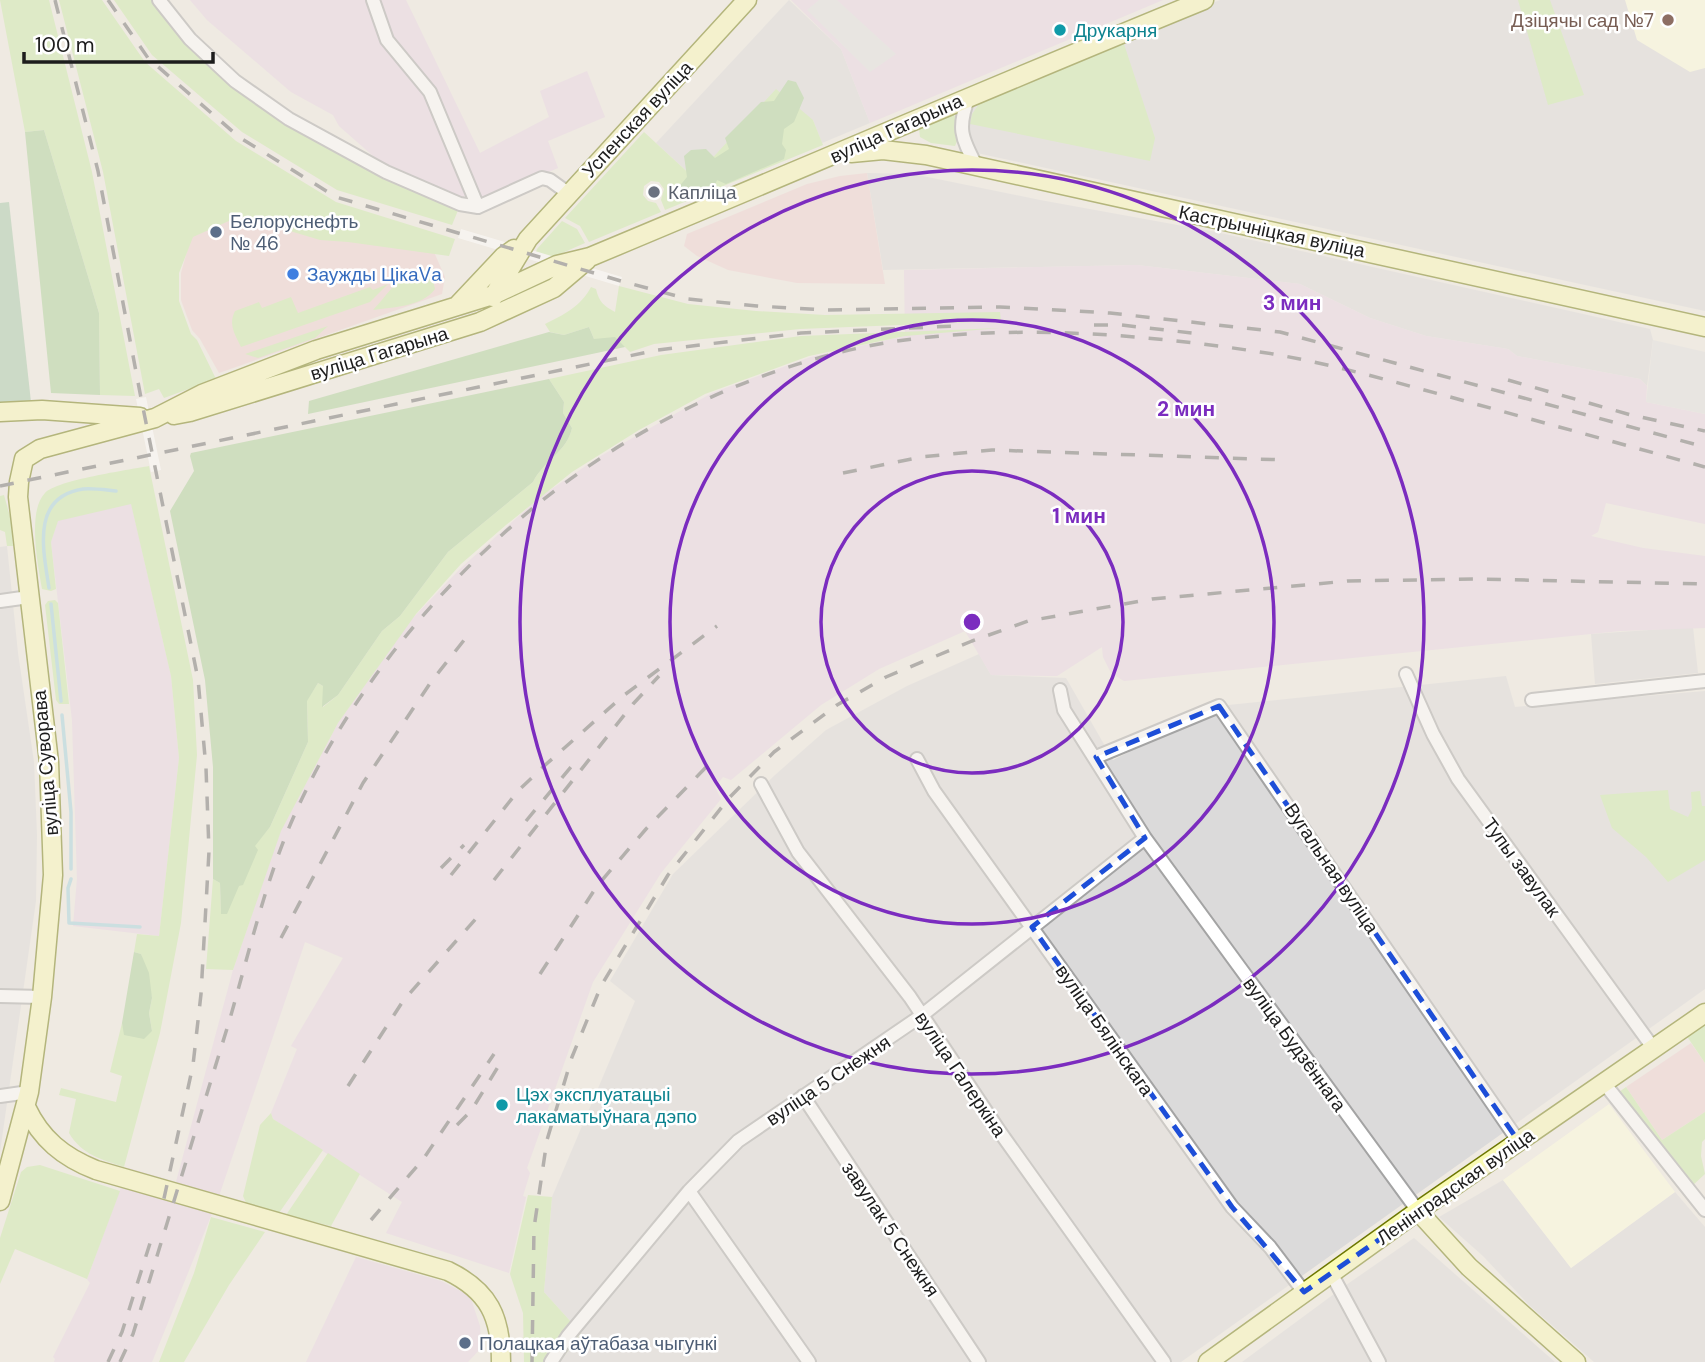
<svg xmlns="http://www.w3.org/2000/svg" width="1705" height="1362" font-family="'DM Sans',sans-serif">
	<rect width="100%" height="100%" fill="#efeae2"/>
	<path fill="#dbdada" d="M789 0 841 49 870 123 822 143 813 120 694 178 656 143Z
		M1220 0H1705V311L977 153 967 140V113L976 100Z
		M867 173 913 174 1040 200 1216 232 1650 329 1653 340 1647 386 1640 379 1517 356 1508 349 1426 336 1370 318 1300 284 1137 265 883 270Z
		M7 546 18 653 34 762 37 835 36 901 0 1152V547Z
		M1693 627 1698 673 1595 684 1591 634Z
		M979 654 991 675 1066 678 1113 760 1219 706 1506 676 1515 707 1705 691V989L1181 1362H560L581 1333 544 1292 552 1197 635 1001 610 981 673 874 775 775 826 730 907 686Z
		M1503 1180 1571 1268 1675 1192 1705 1227V1362H1594L1529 1305 1483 1256 1439 1217Z
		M1414 1238 1555 1362H1242L1349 1283Z"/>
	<path fill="#f0d1d1" d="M867 173 885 284 797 283 728 270 697 256 684 246 687 234 807 184 840 176Z
		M237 213 434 252 445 277 442 294 219 373 200 339 192 330 181 300V273L192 233Z
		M1691 1043 1705 1063V1112L1662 1140 1626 1087Z"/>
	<path fill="#e8d4e5" d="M190 0H406L480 153 549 117 540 91 587 71 605 117 548 141 558 168 487 198 467 194 461 199 389 170 339 126 333 115 291 92 207 20Z
		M791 0H1163L870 123 841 49Z
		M1137 265 1300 284 1370 318 1426 336 1508 349 1517 356 1640 379 1647 386 1646 402 1705 414V524L1606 503 1598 532 1591 536 1643 548 1705 556V628L1620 631 1124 681 1111 673 1103 657 1102 647 1057 676 991 675 965 631 879 669 821 705 731 780 723 777 715 787 721 799 661 873 593 982 527 1168 530 1173 523 1196 526 1197 509 1273 386 1233 402 1202 273 1119 271 1113 297 1049 291 1046 343 958 305 942 219 1196 152 1362H54L55 1359 53 1357 90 1283 87 1279 128 1168 176 1182 233 970 280 832 338 723 410 621 461 568 540 497 599 457 712 393 811 357 905 336 904 270Z
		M131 503 171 676 179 758 159 936 73 926 77 879 72 720 51 542 58 520Z
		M356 1257 441 1281 470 1296 480 1326 481 1348 468 1362H306Z"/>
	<path fill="#fffedb" d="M1625 0H1705V68L1690 72 1637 40Z
		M1609 1104 1675 1192 1571 1268 1503 1180Z"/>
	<path fill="#caeba6" d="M0 0H49L92 172 135 396 100 395 99 313 44 130 25 132Z
		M59 0H102L145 62 236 141 336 202 455 239 449 256 348 242 320 240 240 216 193 237 179 273V301L191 334 197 340 216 379 164 398 159 389 145 394 103 172Z
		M114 0H155L233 83 459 208 452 225 337 190 242 132 152 55Z
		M1518 0H1550L1584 95 1548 105Z
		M1124 44 1155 138 1150 161 970 124 972 114 979 104Z
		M776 89 813 120 823 145 665 210 661 200 664 189 659 182 651 181 644 186 643 195 648 201 656 203 661 212 589 242 580 226 565 218 644 132 694 178Z
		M952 113 958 120 956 134 958 139 955 146 931 143 920 137 919 129 922 125Z
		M562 221 577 229 585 243 544 261 535 255 537 249Z
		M422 268C431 273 433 278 435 289 422 307 393 307 373 310 388 295 399 273 422 268Z
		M388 284 370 302 241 347C235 334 228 325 235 311L259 302 262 308 291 297 298 313 370 287 373 290Z
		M619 286 688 304 756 311 825 315 1000 312 1001 321 800 329 654 344 630 352 625 347 594 339 589 327 564 335 550 332 545 324C564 315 581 306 591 287L596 289C599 302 604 306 615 312Z
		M328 326 315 338 258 358 245 354Z
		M1000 328 905 336 809 356 705 394 639 430 572 472 506 525 461 564 416 614 338 723 281 831 233 970 206 969 213 879 220 883 221 913 254 846 270 827 308 742 307 700 318 683 323 686V707L338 695 382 631 400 616 448 552 533 482C544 460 567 452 572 428L563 413 564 402 549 379 661 355 801 336Z
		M149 466 193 680 197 755 181 923 160 1033 124 1167C101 1159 82 1155 69 1133L76 1099 59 1095 61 1088 116 1102 122 1076 110 1072 122 1023 125 1035 152 1031 149 1013 152 998 141 954 134 952 137 934 159 936 179 758 171 676 131 504 58 521 51 542 56 589 51 591 42 589C38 566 27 511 45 493 57 480 128 470 149 466Z
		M4 495 11 520 13 546H7L5 532 0 530V496Z
		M55 600 58 603 69 704H59L56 700 45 605 48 601Z
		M1668 790 1670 809 1688 817 1692 809 1691 792 1700 791 1702 806H1705V860L1668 882 1646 857 1612 828 1600 795Z
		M1705 1021V1063L1686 1035Z
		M1626 1087 1662 1140 1705 1112V1139L1702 1142 1701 1156 1705 1174 1692 1186 1629 1108 1619 1092Z
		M271 1113 273 1119 323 1150 279 1213 247 1205 243 1196 260 1125Z
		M328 1153 360 1174 331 1226 286 1215Z
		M40 1165 120 1191 87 1279 15 1249 0 1284V1238L21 1172 27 1167Z
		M528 1195 552 1197 544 1292 581 1333 560 1362H524L523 1313 510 1274Z
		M211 1217 265 1232 229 1285 184 1362H159L194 1273Z"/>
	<path fill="#a8d095" d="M788 80 796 82 804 98 794 122 784 129 782 144 786 150 784 159 726 184 717 180 714 188 688 200 681 197 678 188 687 177 684 156 691 150 706 149 715 158 729 149 725 138 761 102 774 101Z
		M44 130 99 313 100 395 51 393 25 132Z
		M589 327 594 339 615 337 625 347 308 414 309 401 549 332 564 335Z
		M549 379 564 402 563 413 572 428C567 452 544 460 533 482L448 552 400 616 382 631 338 695 322 707 323 686 318 683 307 701 308 742 270 827 255 846 258 850 243 885 239 886 227 914H221L220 883 213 879V767L205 680 170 511 194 471 190 456 191 453Z
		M134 952 141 954 149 973 152 998 149 1013 152 1031 144 1039 124 1035 122 1023Z"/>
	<path fill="#a3c8a7" d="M9 202 31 402 0 405V203Z"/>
	<path fill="#e1e1e1" d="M819 0H837L896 54 870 72 807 10Z
		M1653 340 1705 352V414L1646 402Z"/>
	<path fill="#fff" d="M461 229 622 277 619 286 458 238Z
		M146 397 161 470 151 472 136 399Z"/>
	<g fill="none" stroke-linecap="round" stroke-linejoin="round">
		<path stroke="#a1d2de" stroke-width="3.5" d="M49 588C43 549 31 497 83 489 94 488 106 490 116 491
			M51 604 61 701
			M62 715 71 812V869
			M71 879 68 888 69 923 140 927"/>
		<g stroke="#a4a4a4" stroke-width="16">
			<path id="street" d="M159 0 190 39 235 81 289 119 386 172 460 204 478 207 542 178 550 180 568 193
				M373 0 387 40 430 92 478 207
				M969 96C957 128 961 137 976 165
				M0 601 29 597
				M1406 674 1433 734 1458 779 1654 1049
				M1060 690 1064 710 1145 838 1418 1211
				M1532 700 1705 681
				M1096 757 1219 706 1519 1142
				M917 759 934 791 1232 1207 1270 1247 1304 1292
				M761 784 798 852 910 997 1000 1132 1164 1362
				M0 996 42 997
				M1604 1083 1705 1210
				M0 1096 29 1092
				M803 1096 979 1362
				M689 1191 809 1362
				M1331 1273 1379 1362
				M551 1362 568 1336 689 1191 738 1141 921 1016 1145 838"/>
		</g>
		<g stroke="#6d7701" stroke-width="21">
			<path id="secondary" d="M851 153 883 150 926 155 1705 327
				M493 297 528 239 747 0
				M457 306 504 256 514 249
				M0 412 42 410 140 417
				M174 415 190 412 480 322 554 288 587 260
				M26 1107C41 1139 63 1157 96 1170L448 1271C489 1291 501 1317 501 1362
				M0 1201 29 1092 42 997 53 875 49 762 18 497 19 482 24 459 40 449 155 418 202 394 316 350 493 295 557 265 590 257C794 172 998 84 1204 0
				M1418 1211 1469 1267 1576 1362
				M1208 1362 1418 1211 1705 1013"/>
		</g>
		<use href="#street" stroke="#fff" stroke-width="12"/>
		<use href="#secondary" stroke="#fafbb4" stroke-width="18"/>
		<path stroke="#6b6b6b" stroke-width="3.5" stroke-dasharray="14 14" stroke-linecap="butt" d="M55 0 98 171 141 398 198 679 206 768 209 851 201 994 193 1065 163 1203
			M108 0 148 58 239 137 336 197 621 281 688 299 757 306 826 310 1000 307 1110 313 1280 332 1705 447
			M1094 325H1121L1192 333
			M1508 380 1631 415 1705 431
			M843 473 921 457 992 450 1286 460
			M0 486 658 350 801 333 954 326
			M526 821 571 767
			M441 868 464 845
			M451 875 518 791 543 767 623 696 717 626
			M494 880 633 704 659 676
			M281 938 363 783 431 682 472 630
			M540 974 597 886 646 829 715 758
			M348 1086 403 1001 480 914
			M457 1125 471 1111 501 1062
			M371 1220 424 1158 494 1054
			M108 1362 122 1332 151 1240
			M120 1362 133 1334C165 1230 197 1126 229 1022 247 960 262 895 286 835 337 709 429 594 533 508 636 423 771 358 905 340 1026 324 1153 335 1273 354 1331 364 1387 380 1443 395 1530 419 1618 443 1705 467
			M532 1362 534 1228 547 1140 572 1057 601 986 668 875 729 798 774 752 837 705 886 677 972 641 1028 621 1152 599 1348 581 1476 579 1705 584"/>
	</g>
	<path d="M0 0H1705V1362H0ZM1219 706 1519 1142 1304 1292 1232 1207 1032 927 1145 838 1096 757Z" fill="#efeae2" fill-opacity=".55" fill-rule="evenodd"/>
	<path fill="none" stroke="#1d4ed8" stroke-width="5" stroke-dasharray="14 9" stroke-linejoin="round" d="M1219 706 1519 1142 1304 1292 1232 1207 1032 927 1145 838 1096 757Z"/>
	<g fill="none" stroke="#7b2cbf" stroke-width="3.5">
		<circle cx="972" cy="622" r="151"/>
		<circle cx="972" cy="622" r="302"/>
		<circle cx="972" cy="622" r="452"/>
	</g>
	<circle fill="#8d6e63" stroke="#fff" stroke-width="2.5" cx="1668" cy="20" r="7"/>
	<g fill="#0f9aa8" stroke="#fff" stroke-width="2.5">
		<circle cx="1060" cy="30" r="7"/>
		<circle cx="502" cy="1105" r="7"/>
	</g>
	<circle fill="#6b7280" stroke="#fff" stroke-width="2.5" cx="654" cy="192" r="7"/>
	<g fill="#5c6f8a" stroke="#fff" stroke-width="2.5">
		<circle cx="216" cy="232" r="7"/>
		<circle cx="465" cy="1343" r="7"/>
	</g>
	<circle fill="#3f7fe0" stroke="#fff" stroke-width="2.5" cx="293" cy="274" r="7"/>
	<g text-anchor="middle" stroke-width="5" stroke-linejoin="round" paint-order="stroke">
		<g font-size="19" fill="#785e54" stroke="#fff" text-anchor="end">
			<text x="1654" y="27">Дзіцячы сад №7</text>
		</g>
		<g font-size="19" fill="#0d838f" stroke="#fff" text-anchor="start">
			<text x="1074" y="37">Друкарня</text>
			<text x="516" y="1101">Цэх эксплуатацыі<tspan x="516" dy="22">лакаматыўнага дэпо</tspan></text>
		</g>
		<g font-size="19" fill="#1d1d1d" stroke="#fff">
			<text transform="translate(637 119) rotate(-47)" y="7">Успенская вуліца</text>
			<text transform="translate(896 128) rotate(-24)" y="7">вуліца Гагарына</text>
			<text transform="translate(1272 231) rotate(12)" y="7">Кастрычніцкая вуліца</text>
			<text transform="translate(379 353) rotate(-17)" y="7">вуліца Гагарына</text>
			<text transform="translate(45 763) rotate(-95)" y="7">вуліца Суворава</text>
			<text transform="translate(1522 867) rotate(54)" y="7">Тупы завулак</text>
			<text transform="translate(1332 868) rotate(56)" y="7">Вугальная вуліца</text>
			<text transform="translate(1105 1030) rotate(55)" y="7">вуліца Бялінскага</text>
			<text transform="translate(1295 1044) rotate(54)" y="7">вуліца Будзённага</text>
			<text transform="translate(961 1074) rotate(56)" y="7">вуліца Галеркіна</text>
			<text transform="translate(828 1080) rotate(-34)" y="7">вуліца 5 Снежня</text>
			<text transform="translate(1455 1186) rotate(-35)" y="7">Ленінградская вуліца</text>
			<text transform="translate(891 1229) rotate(56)" y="7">завулак 5 Снежня</text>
		</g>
		<g font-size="19" fill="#5b616d" stroke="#fff" text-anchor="start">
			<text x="668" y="199">Капліца</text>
		</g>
		<g font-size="19" fill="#4e5e75" stroke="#fff" text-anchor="start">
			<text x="230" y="228">Белоруснефть<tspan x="230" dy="22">№ 46</tspan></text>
			<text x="479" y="1350">Полацкая аўтабаза чыгункі</text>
		</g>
		<g font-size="19" fill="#366cbe" stroke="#fff" text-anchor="start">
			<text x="307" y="281">Заужды ЦікаVа</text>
		</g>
	</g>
	<circle cx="972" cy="622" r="10" fill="#7b2cbf" stroke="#fff" stroke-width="3.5"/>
	<g font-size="21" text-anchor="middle" font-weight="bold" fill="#7b2cbf" stroke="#fff" stroke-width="5" stroke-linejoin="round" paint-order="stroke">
		<text x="1292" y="310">3 мин</text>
		<text x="1186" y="416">2 мин</text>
		<text x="1079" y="523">1 мин</text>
	</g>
	<path d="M24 52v10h189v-10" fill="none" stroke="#1d1d1d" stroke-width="3.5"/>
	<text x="35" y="52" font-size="21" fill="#1d1d1d" stroke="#ffffff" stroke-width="5" paint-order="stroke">100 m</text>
</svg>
